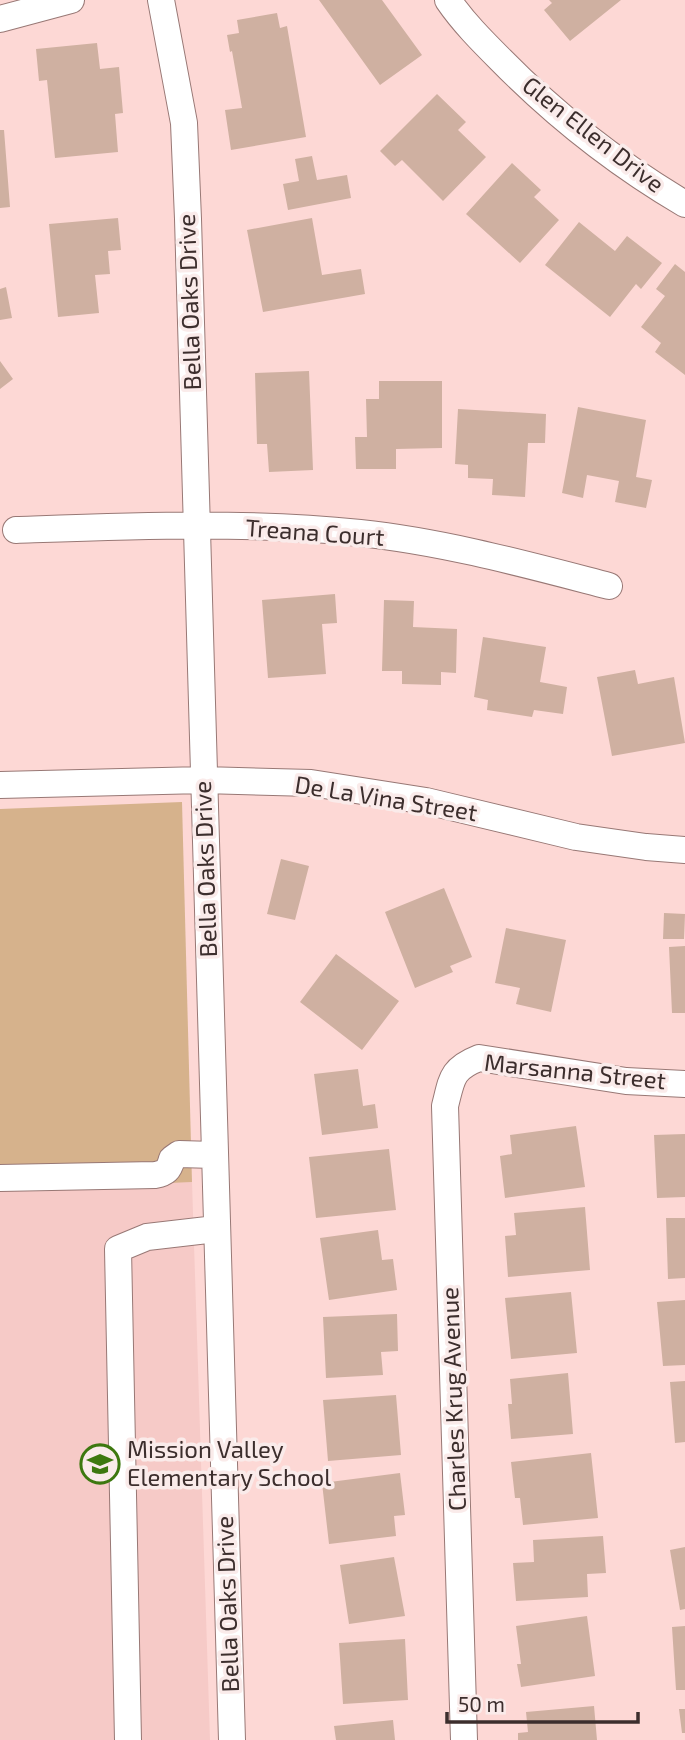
<svg xmlns="http://www.w3.org/2000/svg" width="685" height="1740" font-family="'Exo 2',sans-serif">
	<rect width="100%" height="100%" fill="#fdd8d5"/>
	<path fill="#f6cac7" d="M192 1182 210 1740H0V1188Z"/>
	<path fill="#d6b28c" d="M182 802 192 1182 0 1191V809Z"/>
	<path fill="#cfb0a1" d="M319 0H382L422 55 380 85Z
		M549 0H621L570 41 544 10 552 3Z
		M277 13 280 28 287 26 306 137 231 150 225 110 242 108 232 51 230 52 227 35 239 33 237 20Z
		M97 43 100 69 119 67 123 113 115 114 118 152 55 158 47 80 39 81 36 49Z
		M437 94 466 122 458 130 486 157 443 201 402 160 395 166 380 151Z
		M0 130H4L10 207 0 208Z
		M312 156 317 180 347 175 351 198 288 210 283 184 299 181 295 159Z
		M512 163 541 190 534 197 559 220 520 263 466 214Z
		M118 218 121 250 108 251 110 274 95 275 99 313 58 317 49 224Z
		M312 218 322 275 361 269 365 294 263 312 247 230Z
		M579 222 615 251 627 236 662 263 641 289 636 284 610 317 545 265Z
		M675 264 685 272V375L655 352 661 343 641 327 665 296 656 289Z
		M6 287 12 318 0 320V289Z
		M0 361 13 379 0 389Z
		M309 371 313 470 269 472 267 444H257L255 373Z
		M379 381H442V448L396 449V469H356L355 437H367L366 399H379Z
		M578 407 646 420 636 477 652 480 646 508 615 502 619 481 587 475 583 498 562 493Z
		M458 409 546 414 545 443H528L525 497 492 495 493 479 468 478V465L455 464Z
		M335 594 337 623 322 624 326 674 268 678 262 600Z
		M384 600 414 601 413 627 457 629 456 673 441 672V685L402 684V671H382Z
		M483 637 546 647 540 682 567 687 563 714 534 710 532 717 487 710 488 700 474 697Z
		M635 670 638 684 674 677 685 743 612 756 597 677Z
		M281 859 309 866 295 920 267 914Z
		M444 888 472 957 450 966 453 972 415 988 385 912Z
		M664 913 685 914 684 939H663Z
		M506 928 566 940 551 1012 516 1004 520 988 495 983Z
		M685 946V1013H672L669 947Z
		M336 954 399 1001 362 1050 300 1002Z
		M358 1069 363 1106 375 1104 378 1128 322 1135 314 1074Z
		M576 1126 585 1187 505 1198 500 1156 512 1154 510 1135Z
		M685 1134V1197L657 1198 654 1135Z
		M389 1149 396 1210 316 1218 309 1157Z
		M585 1207 590 1270 508 1277 505 1236 516 1235 514 1213Z
		M666 1218H685V1278L668 1279Z
		M378 1230 382 1260 393 1259 397 1290 329 1300 320 1238Z
		M571 1292 577 1353 511 1359 505 1298Z
		M685 1300V1365L663 1366 657 1302Z
		M397 1314 398 1351 381 1352 383 1375 326 1378 323 1317Z
		M568 1373 573 1434 511 1439 508 1404H512L510 1379Z
		M685 1381V1442L675 1443 670 1382Z
		M396 1395 401 1455 328 1461 323 1400Z
		M591 1453 598 1518 523 1525 520 1498H515L511 1462Z
		M400 1473 405 1515 394 1516 396 1536 329 1544 322 1483Z
		M603 1536 606 1573 587 1574 588 1597 516 1601 513 1563 534 1562 533 1540Z
		M685 1547V1609L680 1610 670 1550Z
		M394 1557 405 1616 349 1624 340 1565Z
		M587 1616 595 1676 521 1687 517 1664H521L516 1626Z
		M685 1626V1690H676L672 1627Z
		M405 1639 408 1700 343 1704 339 1643Z
		M594 1706 597 1740H518V1733L528 1732 526 1712Z
		M679 1709H685V1733H682Z
		M393 1720 395 1740H336L334 1726Z"/>
	<g fill="none" stroke-linecap="round" stroke-linejoin="round">
		<g stroke="#987875" stroke-width="28">
			<path id="minor" d="M161 0 184 123 188 219 232 1740
				M448 0C463 22 482 41 501 60 556 116 617 164 685 204
				M0 19 71 0
				M16 530C130 526 246 521 360 533 445 542 528 565 609 586
				M0 785 203 780 311 783 426 801 576 837 646 847 685 850
				M0 1178 155 1175C166 1173 169 1170 172 1159L179 1154 214 1155
				M128 1740 118 1249 147 1237 216 1229
				M464 1740 445 1106C452 1079 451 1069 479 1058L626 1081 685 1084"/>
		</g>
		<use href="#minor" stroke="#fff" stroke-width="26"/>
	</g>
	<defs>
		<g id="school-ring" transform="scale(2.0125)"><circle r="9.5" fill="#faebea" stroke="#3d780f" stroke-width="1.5"/><path d="M0-5L7-2L0 1L-7-2ZM-4 1L0 2.5L4 1V4Q0 6-4 4Z" fill="#3d780f"/></g>
	</defs>
	<g fill-rule="evenodd">
		<use href="#school-ring" x="100" y="1464"/>
	</g>
	<g text-anchor="middle" stroke-width="7" stroke-linejoin="round" paint-order="stroke">
		<g font-size="24" fill="#3c2e2d" stroke="#faebea">
			<text transform="translate(593 135) rotate(38)" y="8">Glen Ellen Drive</text>
			<text transform="translate(190 302) rotate(-92)" y="8">Bella Oaks Drive</text>
			<text transform="translate(315 533) rotate(4)" y="8">Treana Court</text>
			<text transform="translate(386 799) rotate(9)" y="8">De La Vina Street</text>
			<text transform="translate(206 869) rotate(-92)" y="8">Bella Oaks Drive</text>
			<text transform="translate(575 1072) rotate(6)" y="8">Marsanna Street</text>
			<text transform="translate(454 1399) rotate(-92)" y="8">Charles Krug Avenue</text>
			<text transform="translate(228 1604) rotate(-92)" y="8">Bella Oaks Drive</text>
		</g>
		<g font-size="24" fill="#3c2e2d" stroke="#faebea" text-anchor="start">
			<text x="127" y="1458">Mission Valley<tspan x="127" dy="28">Elementary School</tspan></text>
		</g>
	</g>
	<path d="M447 1712v10h191v-10" fill="none" stroke="#3c2e2d" stroke-width="3.5"/>
	<text x="458" y="1712" font-size="21" fill="#3c2e2d" stroke="#faebea" stroke-width="5" paint-order="stroke">50 m</text>
</svg>
